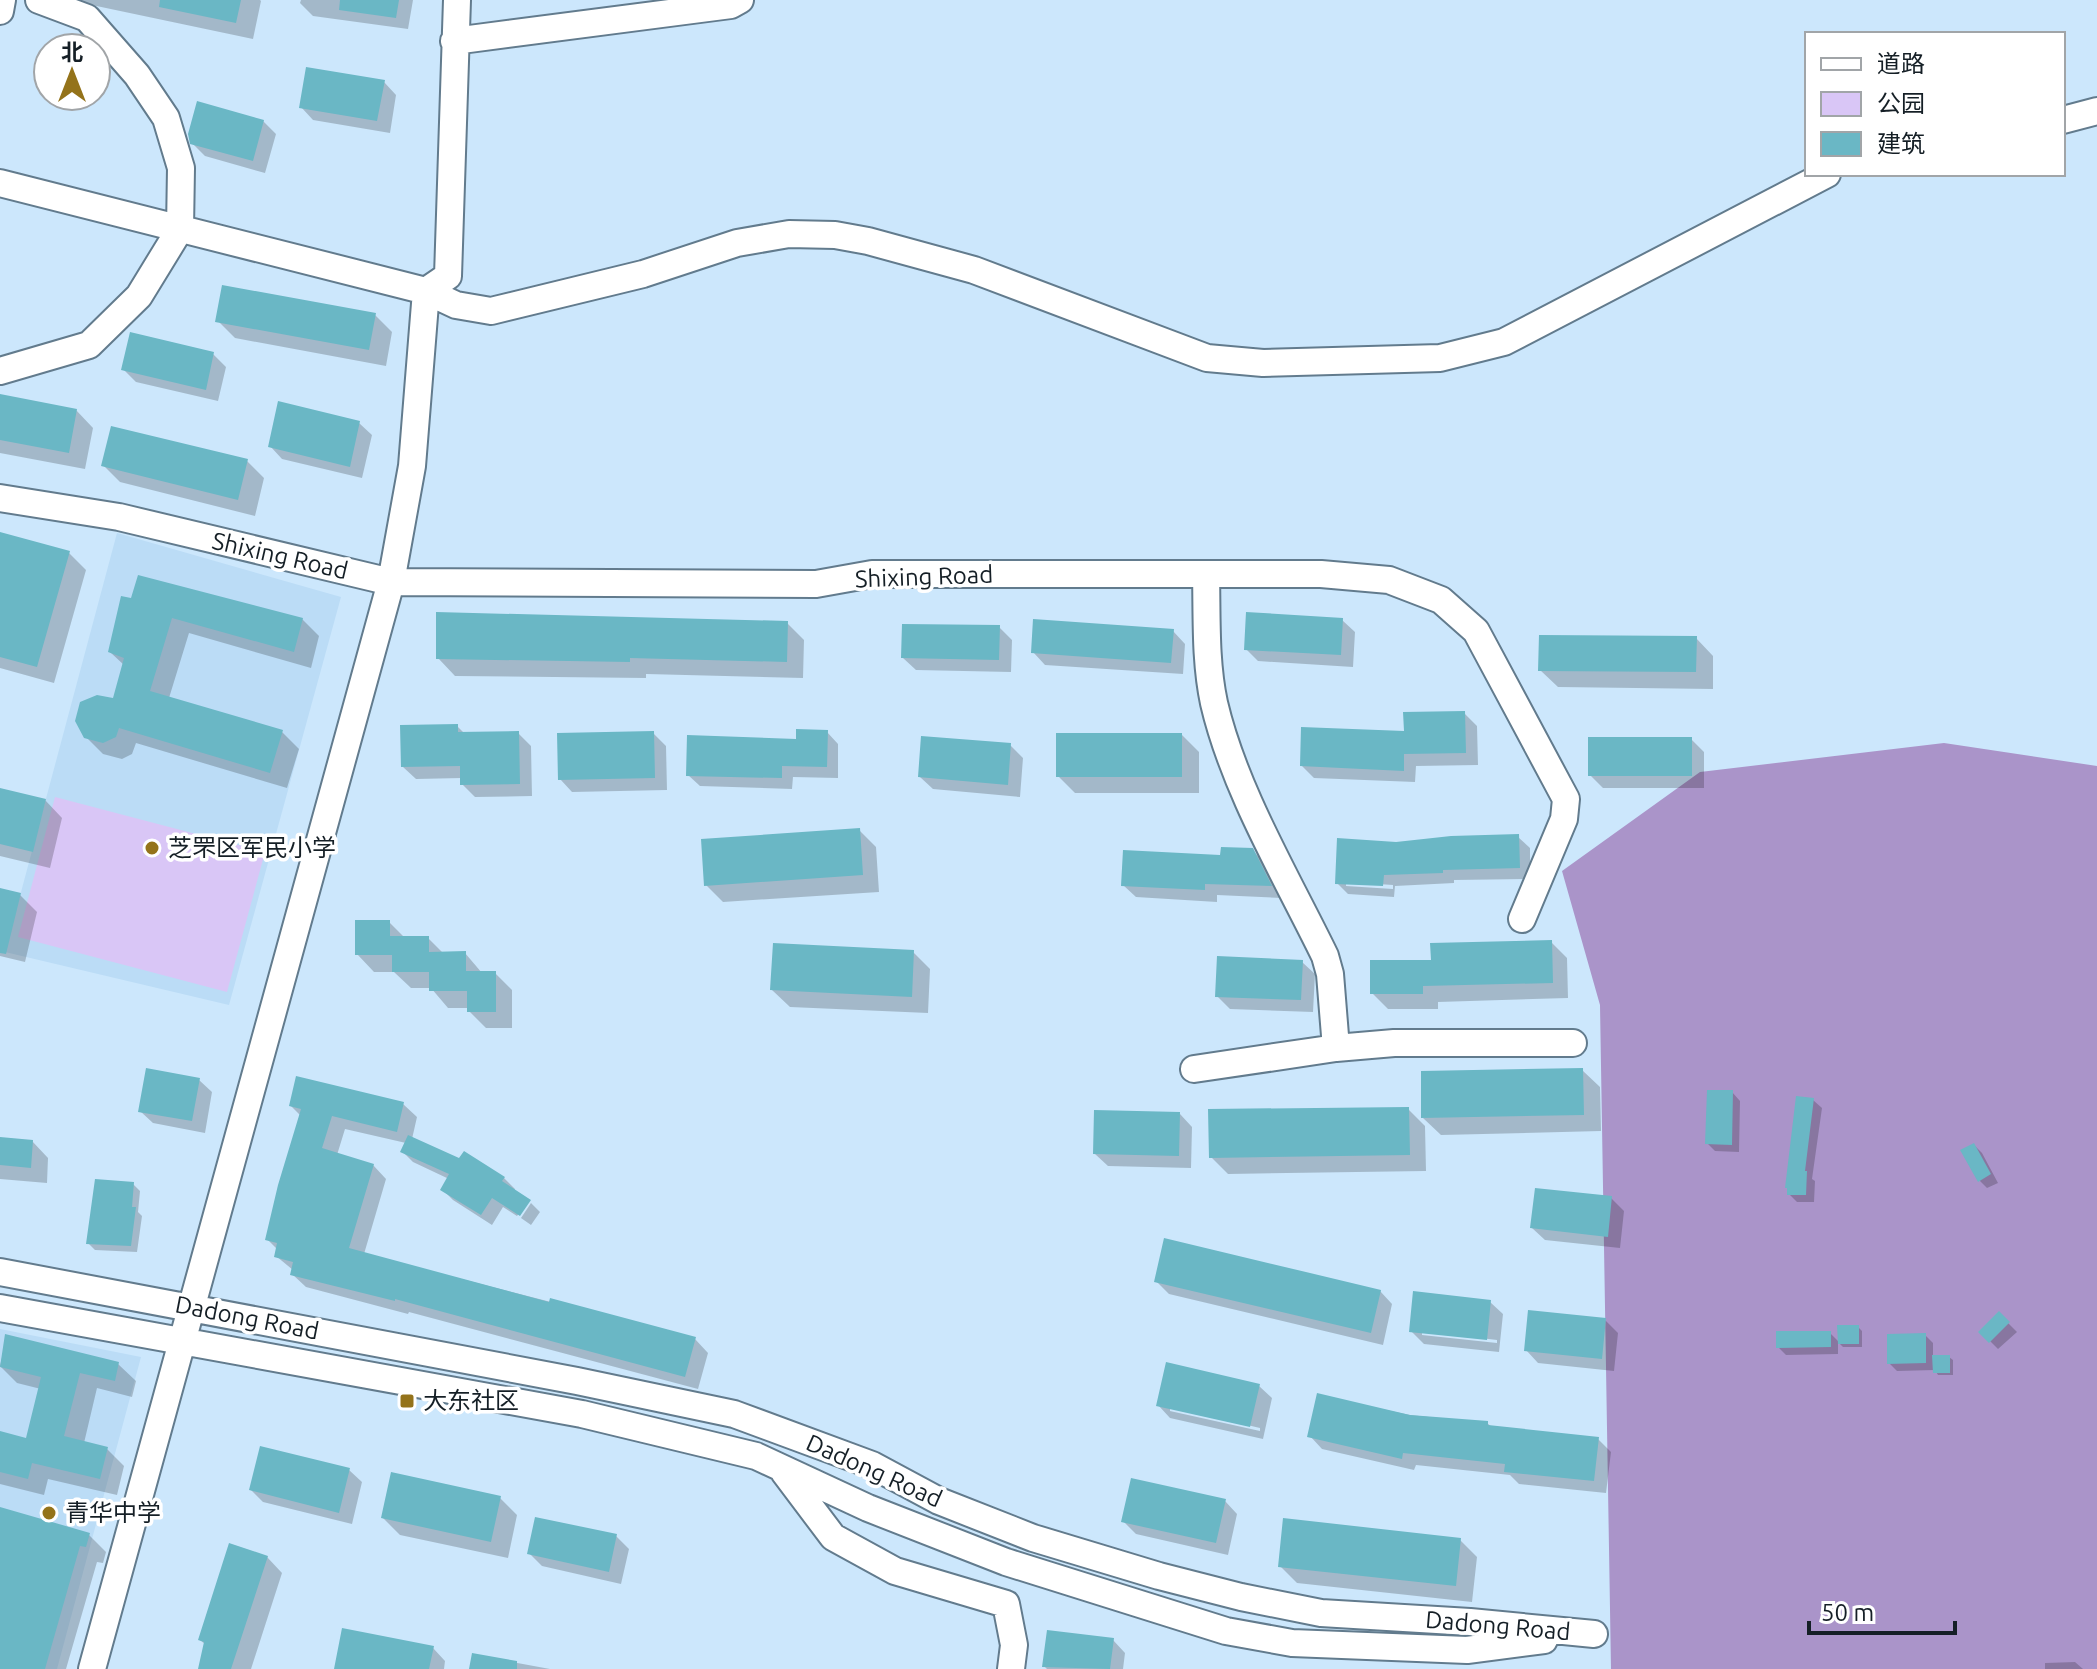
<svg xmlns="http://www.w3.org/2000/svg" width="2097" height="1669" font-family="Ubuntu,'Noto Sans SC',sans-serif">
	<rect width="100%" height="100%" fill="#cce7fc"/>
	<path fill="#bbdcf6" d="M117 533 341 597 229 1005 5 952Z
		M0 1329 141 1357 57 1669H0Z"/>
	<path fill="#d9c6f6" d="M55 797 265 852 227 992 18 937Z"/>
	<path fill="#aa94c9" d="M1944 743 2097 766V1669H1611L1600 1005 1562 871 1700 772Z"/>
	<path fill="#0003" fill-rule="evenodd" d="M68 0H260L261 1 253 39Z
		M301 0H413L408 29 313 16 300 3Z
		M384 82 396 95 390 133 313 120 301 107Z
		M263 121 276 134 265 173 205 156 192 143Z
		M375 315 392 332 386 366 235 338 218 321Z
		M213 354 226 367 218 401 136 382 123 369Z
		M0 396 76 410 93 428 85 469 0 453Z
		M359 423 372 435 362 478 282 459 270 446Z
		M247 461 264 478 255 516 120 482 103 465Z
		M0 534 69 553 86 570 54 683 0 668Z
		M123 599 302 619 319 636 311 668 189 633 169 698 282 732 299 749 287 788 136 743 132 754 122 759 103 754 86 737 114 700 124 665 110 652Z
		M1342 620 1355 632 1353 667 1258 661 1246 649Z
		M787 623 804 640 803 678 646 674V678L455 676 438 658Z
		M999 627 1012 640 1011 672 916 670 903 658Z
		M1173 631 1185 644 1183 674 1045 665 1033 652Z
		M1696 638 1713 656V689L1558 687 1540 670Z
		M1464 713 1477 726 1478 765 1416 766 1415 782 1314 778 1302 766Z
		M457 726 465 734 518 733 531 746 532 796 475 797 462 784V778L416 779 403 767Z
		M827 732 838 744V778L793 777 792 789 700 786 688 775Z
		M653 733 666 746 667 790 572 792 560 779Z
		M1182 735 1199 752V793H1075L1058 776Z
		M1691 739 1704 752V788H1603L1590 775Z
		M1010 745 1023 758 1020 797 933 789 920 777Z
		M0 790 45 800 62 818 50 868 0 856Z
		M859 830 876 847 879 892 723 902 706 885Z
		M1518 837 1530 848V879L1454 880V883L1395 886 1394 897 1348 894 1337 883 1396 844ZM1346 882 1393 885V889L1346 886Z
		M1252 850 1265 863 1282 898 1217 895V902L1136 897 1123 885Z
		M0 890 20 895 37 912 25 962 0 956Z
		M389 922 405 938H428L444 954 465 953 482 973H495L512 990V1028H486L469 1011V1008H448L431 988H411L394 972H374L357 954Z
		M1551 942 1567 958 1568 998 1438 1002V1009H1388L1372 993 1433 962Z
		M913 952 930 969 928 1013 790 1007 772 990Z
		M1302 962 1315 974 1313 1012 1230 1009 1217 996Z
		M1582 1070 1600 1087 1601 1131 1441 1135 1423 1118Z
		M199 1080 212 1092 205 1133 153 1123 140 1111Z
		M1732 1092 1740 1101 1739 1152 1715 1151 1707 1143Z
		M1813 1100 1822 1108 1812 1179 1815 1181 1814 1202H1797L1789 1194Z
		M403 1104 417 1117 412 1139 460 1161 464 1154 504 1178 515 1189 514 1191 528 1201 517 1216 503 1207 492 1225 453 1200 442 1189 449 1179 413 1162 402 1151 406 1143 345 1129 337 1155 373 1165 386 1179 364 1254 695 1339 708 1353 698 1389 409 1312 408 1314 306 1287 292 1274 293 1270 276 1256 278 1250 267 1239 301 1116 291 1106Z
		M1408 1109 1425 1126 1426 1171 1228 1174 1211 1157Z
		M1180 1114 1192 1127 1191 1168 1108 1166 1095 1154Z
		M0 1139 32 1141 48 1158 47 1183 0 1179Z
		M1974 1145 1982 1153 1998 1183 1987 1188 1979 1180Z
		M133 1184 140 1191 138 1212 142 1216 137 1252 95 1250 88 1243Z
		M1611 1198 1624 1211 1620 1248 1545 1240 1532 1228Z
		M531 1203 540 1212 531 1225 521 1218Z
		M1156 1281 1380 1291 1392 1304 1383 1345 1169 1294Z
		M1490 1302 1503 1314 1499 1352 1424 1344 1411 1331ZM1422 1331 1497 1340V1343L1422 1335Z
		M1999 1314 2017 1332 1998 1349 1981 1332Z
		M1605 1320 1618 1333 1614 1371 1538 1363 1526 1350Z
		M1858 1327 1862 1331V1347H1843L1838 1342V1354L1786 1355 1778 1347 1830 1333 1840 1343Z
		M1925 1335 1933 1343V1357H1949L1953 1360V1375H1938L1935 1370 1897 1371 1889 1363Z
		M7 1337 118 1364 136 1381 132 1397 97 1388 84 1443 107 1449 124 1466 117 1495 48 1479 44 1495 0 1484V1433L27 1440 41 1389 17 1383 0 1366Z
		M1259 1386 1272 1398 1263 1439 1170 1418 1158 1405ZM1170 1407 1260 1428V1431L1170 1411Z
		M1319 1396 1410 1415 1487 1423 1493 1428 1598 1439 1611 1452 1606 1493 1519 1484 1510 1475 1416 1465 1414 1470 1322 1449 1310 1436Z
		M349 1470 362 1482 352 1524 263 1502 251 1490Z
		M500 1498 517 1515 508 1558 400 1535 383 1518Z
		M1225 1501 1237 1514 1228 1555 1136 1534 1123 1521Z
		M0 1509 89 1535 106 1552 103 1563 97 1562 66 1669H0Z
		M616 1536 629 1549 621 1584 542 1566 529 1553Z
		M1460 1540 1477 1557 1472 1602 1297 1583 1280 1566Z
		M267 1557 282 1573 251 1669H200L206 1645 200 1640Z
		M1113 1640 1125 1653 1123 1669H1047L1044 1666Z
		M433 1648 445 1661 444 1669H336Z
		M473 1655 550 1669H471Z
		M2075 1662 2083 1669H2045V1663Z"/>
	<path fill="#6ab7c5" d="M160 0H241L236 23 159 7Z
		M340 0H399L396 18 339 10Z
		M306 67 385 80 377 121 299 108Z
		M197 101 264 120 253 161 190 144 188 134Z
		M222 285 376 313 369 350 215 322Z
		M130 332 214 352 206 390 121 370Z
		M0 394 77 409 69 453 0 440Z
		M278 401 360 421 350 467 268 447Z
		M111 426 248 459 238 500 101 466Z
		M0 532 70 551 37 667 0 657Z
		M138 575 303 618 294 652 172 618 150 691 283 730 270 773 119 728 116 737 103 743 84 738 75 721 80 702 97 695 113 698 124 658 108 652 121 596 131 598Z
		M436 612 788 621 787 662 630 658V662L436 659Z
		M1246 612 1343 618 1341 655 1244 650Z
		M1033 619 1174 629 1171 663 1031 653Z
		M902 624 1000 625 999 660 901 658Z
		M1539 635 1697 636 1696 672 1538 671Z
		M1465 711 1466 753 1404 754V771L1300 766 1301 727 1404 731 1403 712Z
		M458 724V732L519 731 520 784 460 785V766L401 767 400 725Z
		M796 729 828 730 827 767 782 766V778L686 776 687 735 796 739Z
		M654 731 655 778 558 780 557 733Z
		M1056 733H1182V777H1056Z
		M921 736 1011 743 1008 785 918 777Z
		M1588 737H1692V776H1588Z
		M0 788 46 799 33 852 0 844Z
		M860 828 863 875 704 886 701 839Z
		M1519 834 1520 868 1443 870V873L1384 875 1383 886 1335 884 1337 838 1396 842 1451 836Z
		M1221 847 1253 848 1272 886 1205 884V890L1121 886 1123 850 1220 855Z
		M0 888 21 893 6 954 0 953Z
		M355 920H390V936H429V952L466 951V971H496V1012H467V991H429V972H392V955H355Z
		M1552 940 1553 983 1423 986V994H1370V960H1431L1430 943Z
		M773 943 914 950 912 997 770 990Z
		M1217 956 1303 960 1301 1000 1215 997Z
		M146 1068 200 1078 192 1121 138 1112Z
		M1583 1068 1584 1115 1421 1118V1071Z
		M296 1076 404 1102 397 1132 332 1116 322 1148 374 1164 349 1248 549 1302 550 1298 696 1337 685 1377 395 1299V1301L290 1275 293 1262 274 1257 277 1243 265 1240 278 1185 301 1109 289 1106Z
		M1707 1090H1733L1732 1145 1705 1144Z
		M1796 1096 1814 1098 1805 1171H1807L1806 1195H1787V1188H1785Z
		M1409 1107 1410 1155 1209 1158 1208 1109Z
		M1094 1110 1180 1112 1179 1156 1093 1154Z
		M408 1135 459 1158 464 1151 505 1177 502 1181 531 1200 520 1216 492 1198 481 1215 440 1190 449 1174 400 1152Z
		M0 1137 33 1140 31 1168 0 1165Z
		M1974 1143 1991 1174 1978 1182 1960 1150Z
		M95 1179 134 1182 132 1207H136L131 1246 86 1244Z
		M1535 1188 1612 1196 1608 1237 1530 1228Z
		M1164 1238 1381 1290 1371 1333 1154 1282Z
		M1413 1291 1491 1300 1487 1340 1409 1332Z
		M1528 1310 1606 1318 1602 1359 1524 1351Z
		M1999 1311 2010 1322 1989 1343 1978 1332Z
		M1837 1325H1859V1344H1838Z
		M1776 1331H1831V1347L1776 1348Z
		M1926 1333V1363L1887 1364V1334Z
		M5 1334 119 1362 115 1381 80 1373 64 1436 108 1447 100 1479 32 1463 28 1479 0 1472V1431L26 1438 41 1377 0 1367Z
		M1932 1355H1950V1373H1933Z
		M1166 1362 1260 1384 1250 1427 1156 1406Z
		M1317 1393 1410 1415 1488 1421V1425L1599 1437 1594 1481 1504 1472 1505 1464 1403 1453 1402 1459 1307 1437Z
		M260 1446 350 1468 339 1513 249 1490Z
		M391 1472 501 1496 491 1542 381 1518Z
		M1131 1478 1226 1499 1216 1543 1121 1522Z
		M0 1507 90 1533 86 1547 80 1546 45 1669H0Z
		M535 1517 617 1534 609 1572 527 1554Z
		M1283 1518 1461 1538 1456 1586 1278 1567Z
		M229 1543 268 1556 231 1669H198L204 1642 198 1640Z
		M342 1628 434 1646 429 1669H334Z
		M1047 1630 1114 1638 1110 1669 1042 1667Z
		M472 1653 517 1661V1669H469Z"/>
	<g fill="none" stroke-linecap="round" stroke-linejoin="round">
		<g stroke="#627b8d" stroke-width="30">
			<path id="minor" d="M0 11 2 0
				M454 41 731 5 740 0
				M2063 120 2097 111
				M0 183 426 291 456 305 491 311 643 274 737 243 789 234 835 235 868 241 974 270 1207 358 1263 363 1440 358 1504 342 1827 174
				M0 371 89 345 139 296 180 229 181 168 166 118 137 75 87 18 39 0
				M0 498 119 517 391 582 816 584 872 574H1321L1389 580 1441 600 1476 631 1566 799 1564 819 1522 919
				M1206 574C1207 617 1205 661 1214 703 1234 789 1286 876 1325 956L1330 974 1336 1048
				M1194 1069 1336 1048 1394 1043H1573
				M0 1272 577 1381 734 1414 872 1465 939 1501 1033 1538 1159 1576 1241 1597 1321 1613 1470 1622 1594 1634
				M0 1308 582 1414 756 1456 868 1508 1006 1562 1226 1631 1292 1643 1467 1650 1544 1640
				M784 1472 833 1537 895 1571 1006 1604 1014 1645 1011 1669
				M92 1669 391 582 412 466 426 291 448 276 457 0"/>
		</g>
		<use href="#minor" stroke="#fff" stroke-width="26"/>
	</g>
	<g fill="#94731a" stroke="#fff" stroke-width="3">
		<circle cx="152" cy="848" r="8"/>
		<rect x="399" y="1393" width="16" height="16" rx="4"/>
		<circle cx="49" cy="1513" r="8"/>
	</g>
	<g text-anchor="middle" stroke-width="7" stroke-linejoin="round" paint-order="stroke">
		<g font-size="24" fill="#151f26" stroke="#fff">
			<text transform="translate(280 556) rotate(13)" y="8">Shixing Road</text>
			<text transform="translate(924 577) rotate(-2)" y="8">Shixing Road</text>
			<text transform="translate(247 1318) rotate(11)" y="8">Dadong Road</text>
			<text transform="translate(874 1471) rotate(24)" y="8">Dadong Road</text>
			<text transform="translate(1498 1626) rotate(5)" y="8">Dadong Road</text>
		</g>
		<g font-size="24" fill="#151f26" stroke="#fff" text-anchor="start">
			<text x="168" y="856">芝罘区军民小学</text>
			<text x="423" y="1409">大东社区</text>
			<text x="65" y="1521">青华中学</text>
		</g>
	</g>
	<rect x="1805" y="32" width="260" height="144" fill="#ffffff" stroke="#a1a5a8" stroke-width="2"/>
	<rect x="1821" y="58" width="40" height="12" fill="#ffffff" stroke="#a1a5a8" stroke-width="2"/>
	<text x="1877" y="72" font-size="24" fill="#151f26">道路</text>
	<rect x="1821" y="92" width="40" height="24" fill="#d9c6f6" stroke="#a1a5a8" stroke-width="2"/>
	<text x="1877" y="112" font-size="24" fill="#151f26">公园</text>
	<rect x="1821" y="132" width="40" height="24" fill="#6ab7c5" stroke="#a1a5a8" stroke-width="2"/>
	<text x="1877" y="152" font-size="24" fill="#151f26">建筑</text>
	<g transform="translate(72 72)"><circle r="38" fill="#ffffff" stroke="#a1a5a8" stroke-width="2"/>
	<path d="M0-6L14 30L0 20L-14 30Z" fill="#94731a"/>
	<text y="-12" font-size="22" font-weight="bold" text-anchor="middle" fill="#151f26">北</text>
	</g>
	<path d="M1809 1621v12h146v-12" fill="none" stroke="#151f26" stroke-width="4"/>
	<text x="1821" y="1621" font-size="24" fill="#151f26" stroke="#ffffff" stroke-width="6" paint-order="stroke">50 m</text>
</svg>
